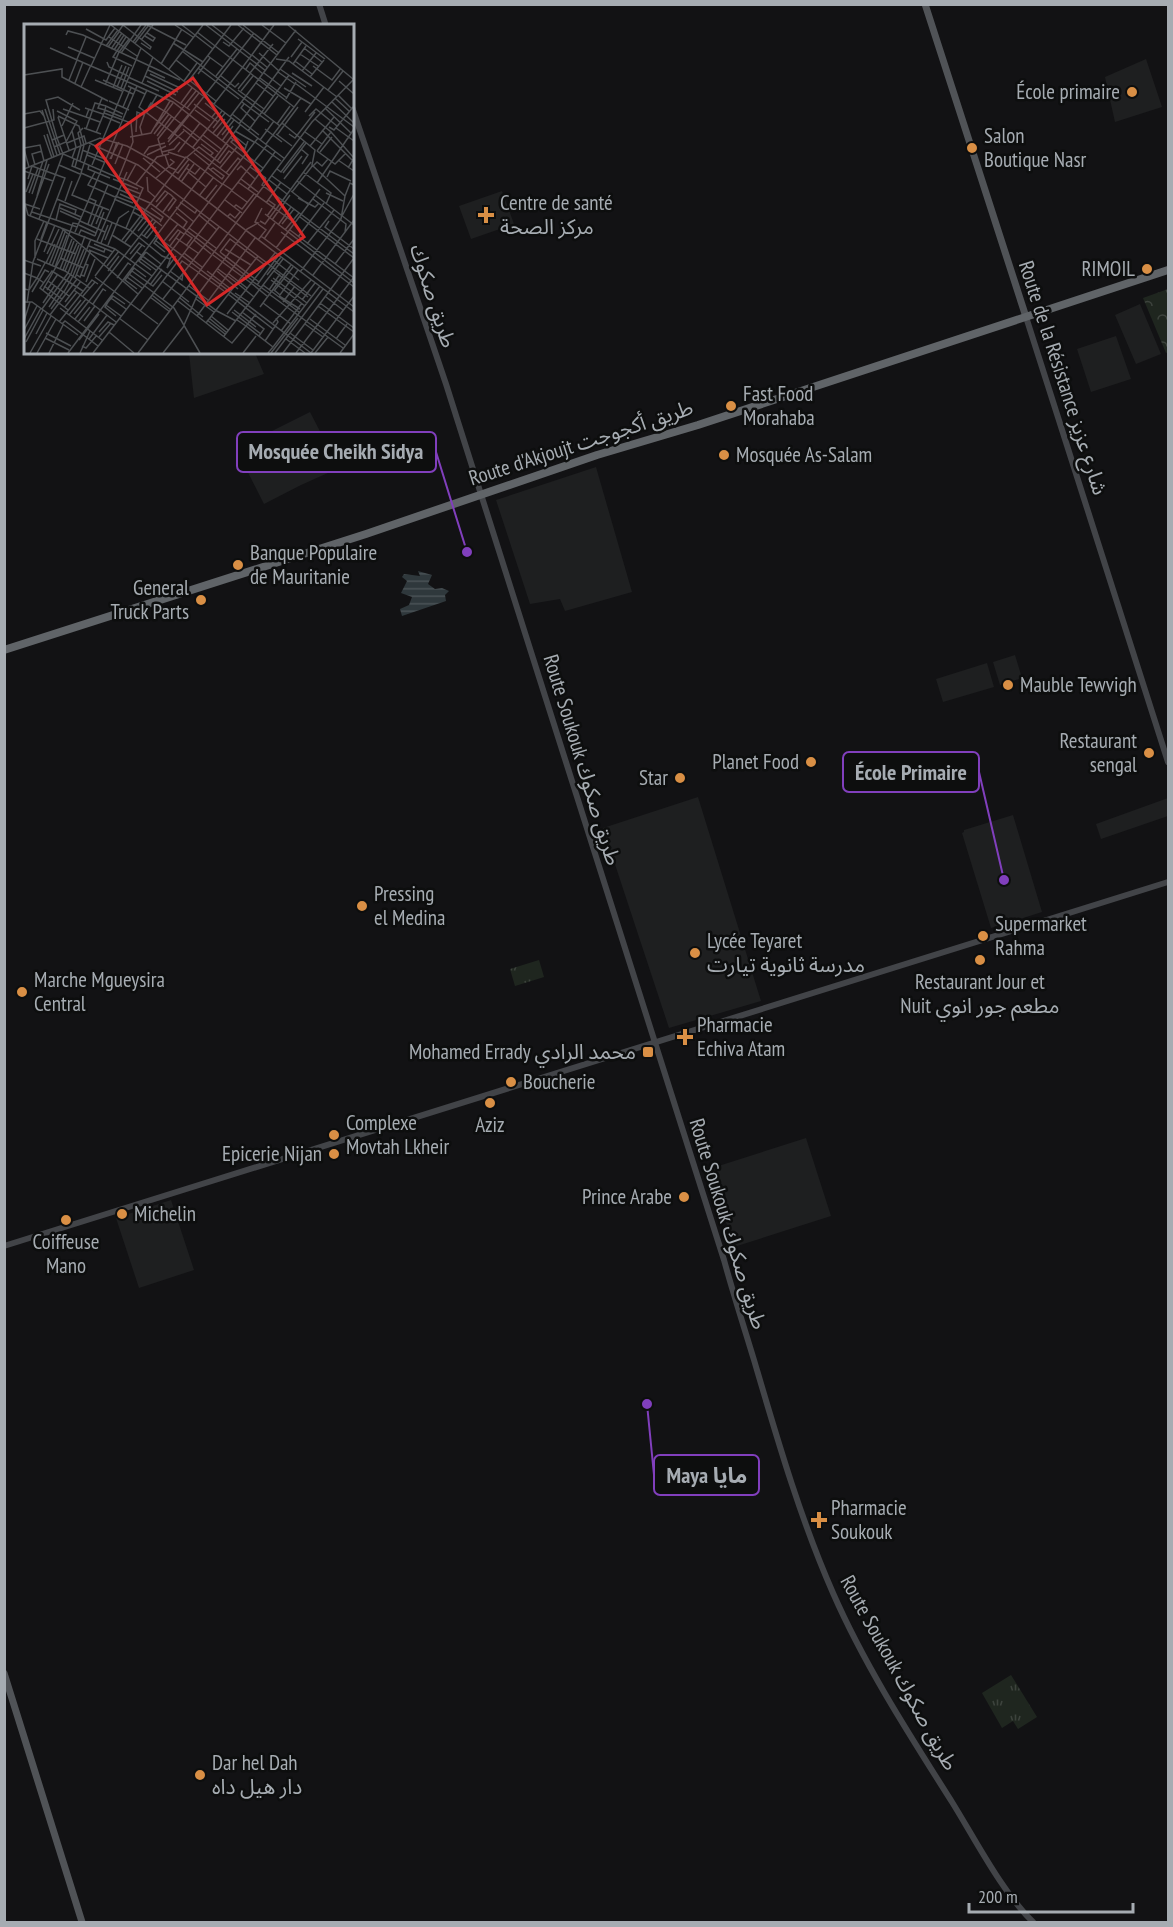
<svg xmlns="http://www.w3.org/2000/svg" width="1173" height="1927" font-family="'PT Sans Narrow','Noto Sans Arabic',sans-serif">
	<defs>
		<pattern id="grass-tufts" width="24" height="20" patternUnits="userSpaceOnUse" patternTransform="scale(1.5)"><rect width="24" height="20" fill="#1f261f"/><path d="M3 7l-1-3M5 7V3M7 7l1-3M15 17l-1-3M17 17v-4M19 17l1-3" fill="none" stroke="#3d433d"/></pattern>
		<pattern id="park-crowns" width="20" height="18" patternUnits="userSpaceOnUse" patternTransform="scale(1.5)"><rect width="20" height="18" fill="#1f261f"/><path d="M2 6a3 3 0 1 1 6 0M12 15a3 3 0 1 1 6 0" fill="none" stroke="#3d433d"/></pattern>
		<pattern id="water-rules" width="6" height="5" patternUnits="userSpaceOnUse" patternTransform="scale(1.5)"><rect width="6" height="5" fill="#2f383c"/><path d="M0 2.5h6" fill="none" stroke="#4a5256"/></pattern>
	</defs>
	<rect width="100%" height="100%" fill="#121214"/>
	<path fill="#1e1f20" d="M1146 59 1162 107 1115 122 1105 77Z
		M502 191 514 224 471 239 459 206Z
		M1140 304 1161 354 1136 364 1115 315Z
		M1116 336 1131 379 1091 392 1077 349Z
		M189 353H255L264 374 194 398Z
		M310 412 339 468 301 485 264 504 236 449Z
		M596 467 632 592 565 611 560 599 530 604 496 500Z
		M1015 655 1022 678 1000 685 993 662Z
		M987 663 994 687 943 702 936 679Z
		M698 797 761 1001 669 1028 603 828Z
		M1168 798V816L1101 839 1096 824Z
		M1013 815 1042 912 991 928 962 833 964 832V830Z
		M806 1138 831 1216 734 1247 709 1169Z
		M171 1200 194 1270 139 1288 116 1218Z"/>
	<path fill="url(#grass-tufts)" d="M539 960 544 977 515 986 510 969Z
		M1011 1675 1037 1717 1018 1729 1013 1721 1002 1728 982 1693Z"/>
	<path fill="url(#park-crowns)" d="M1168 289V352L1166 353 1143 298Z"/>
	<path fill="url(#water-rules)" d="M418 571 432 575 428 584 435 589 442 588 449 591 445 595 446 601 402 616 400 609 409 605 412 597 401 593 407 581 402 577 404 574 420 576Z"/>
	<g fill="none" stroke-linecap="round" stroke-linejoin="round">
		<path stroke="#424448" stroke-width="6" d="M319 4 326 26
			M352 107 446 384 724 1260C733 1293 744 1327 754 1360 777 1438 800 1518 833 1593 865 1666 909 1734 952 1802 975 1839 1002 1892 1033 1922
			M1026 317 1168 762
			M4 1246 1168 882"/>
		<path stroke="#505357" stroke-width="7" d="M925 4 1026 317
			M4 1673 82 1922"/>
		<path stroke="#606468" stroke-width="8" d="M4 650 366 534 597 455 698 425 1168 270"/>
	</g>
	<g fill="#d98f45" stroke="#0d0e0e" stroke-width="2">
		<circle cx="1132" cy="92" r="6"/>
		<circle cx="972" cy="148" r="6"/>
		<path d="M483 206h6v6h6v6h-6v6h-6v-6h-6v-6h6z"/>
		<circle cx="1147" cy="269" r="6"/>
		<circle cx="731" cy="406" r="6"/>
		<circle cx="724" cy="455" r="6"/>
		<circle cx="238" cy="565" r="6"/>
		<circle cx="201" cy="600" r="6"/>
		<circle cx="1008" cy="685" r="6"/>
		<circle cx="1149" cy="753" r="6"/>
		<circle cx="811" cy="762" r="6"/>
		<circle cx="680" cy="778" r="6"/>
		<circle cx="362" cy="906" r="6"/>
		<circle cx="983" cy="936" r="6"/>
		<circle cx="695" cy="953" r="6"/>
		<circle cx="980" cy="960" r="6"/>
		<circle cx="22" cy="992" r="6"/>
		<path d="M682 1028h6v6h6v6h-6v6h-6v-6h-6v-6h6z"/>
		<rect x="642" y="1046" width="12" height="12" rx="3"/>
		<circle cx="511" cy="1082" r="6"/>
		<circle cx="490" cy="1103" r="6"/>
		<circle cx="334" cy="1135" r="6"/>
		<circle cx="334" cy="1154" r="6"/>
		<circle cx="684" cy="1197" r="6"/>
		<circle cx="122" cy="1214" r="6"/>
		<circle cx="66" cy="1220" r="6"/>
		<path d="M816 1511h6v6h6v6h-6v6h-6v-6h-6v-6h6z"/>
		<circle cx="200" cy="1775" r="6"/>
	</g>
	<g text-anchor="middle" stroke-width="5" stroke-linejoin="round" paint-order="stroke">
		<g font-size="21" fill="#a6acb2" stroke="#0d0e0e" text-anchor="start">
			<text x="1120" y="99" text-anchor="end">École primaire</text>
			<text x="984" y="143">Salon<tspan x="984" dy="24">Boutique Nasr</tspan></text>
			<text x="500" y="210">Centre de santé<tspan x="500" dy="24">مركز الصحة</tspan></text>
			<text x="1135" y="276" text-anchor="end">RIMOIL</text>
			<text x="743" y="401">Fast Food<tspan x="743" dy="24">Morahaba</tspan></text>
			<text x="736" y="462">Mosquée As-Salam</text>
			<text x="250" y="560">Banque Populaire<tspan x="250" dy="24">de Mauritanie</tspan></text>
			<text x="189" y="595" text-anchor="end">General<tspan x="189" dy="24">Truck Parts</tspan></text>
			<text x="1020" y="692">Mauble Tewvigh</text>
			<text x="1137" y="748" text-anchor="end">Restaurant<tspan x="1137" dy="24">sengal</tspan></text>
			<text x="799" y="769" text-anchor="end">Planet Food</text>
			<text x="668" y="785" text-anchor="end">Star</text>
			<text x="374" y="901">Pressing<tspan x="374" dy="24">el Medina</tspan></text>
			<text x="995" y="931">Supermarket<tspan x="995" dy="24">Rahma</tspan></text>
			<text x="707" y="948">Lycée Teyaret<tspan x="707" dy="24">مدرسة ثانوية تيارت</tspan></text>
			<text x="34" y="987">Marche Mgueysira<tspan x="34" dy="24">Central</tspan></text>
			<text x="980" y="989" text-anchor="middle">Restaurant Jour et<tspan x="980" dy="24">Nuit مطعم جور انوي</tspan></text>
			<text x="697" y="1032">Pharmacie<tspan x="697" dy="24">Echiva Atam</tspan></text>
			<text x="636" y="1059" text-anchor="end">Mohamed Errady محمد الرادي</text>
			<text x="523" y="1089">Boucherie</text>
			<text x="346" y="1130">Complexe<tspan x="346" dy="24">Movtah Lkheir</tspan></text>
			<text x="490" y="1132" text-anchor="middle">Aziz</text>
			<text x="322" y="1161" text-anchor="end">Epicerie Nijan</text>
			<text x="672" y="1204" text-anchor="end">Prince Arabe</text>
			<text x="134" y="1221">Michelin</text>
			<text x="66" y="1249" text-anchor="middle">Coiffeuse<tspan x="66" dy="24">Mano</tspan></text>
			<text x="831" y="1515">Pharmacie<tspan x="831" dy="24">Soukouk</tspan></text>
			<text x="212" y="1770">Dar hel Dah<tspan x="212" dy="24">دار هيل داه</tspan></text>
		</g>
		<g font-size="21" fill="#a6acb2" stroke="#0d0e0e">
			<text transform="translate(433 296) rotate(72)" y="7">طريق صكوك</text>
			<text transform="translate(1063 378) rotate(72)" y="7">Route de la Résistance شارع عزيز</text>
			<text transform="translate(581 443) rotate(-18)" y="7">Route d'Akjoujt طريق أكجوجت</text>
			<text transform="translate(582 760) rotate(73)" y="7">Route Soukouk طريق صكوك</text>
			<text transform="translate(728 1224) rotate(73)" y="7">Route Soukouk طريق صكوك</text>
			<text transform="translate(899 1673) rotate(61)" y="7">Route Soukouk طريق صكوك</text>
		</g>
	</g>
	<g transform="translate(24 24)">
		<rect width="330" height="330" fill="#121214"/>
		<path fill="none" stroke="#4d5053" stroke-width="1.5" d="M86 1 67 42 93 53 89 64M87 1 261 135M123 1 162 21M151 1 169 13M158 1 189 25M182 1 242 47M188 1 228 32M214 1 253 31M219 1 255 29M238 1 262 19 272 6M264 1 329 55M62 5 82 16 91 4M95 7 99 1 127 23 126 25 117 19M173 8 270 83M42 11 44 7 59 11 156 56M121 12 129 17 131 14 123 9M85 13 113 32M102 13 89 33 108 42M274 15 301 35M117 16 129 1M109 18 122 1M199 18 205 22 220 4M111 19 124 2M149 19 179 38M82 22 94 6M44 23 56 28 62 13M84 23 95 8M26 24 67 42M280 24 298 38M87 25 98 9M90 26 100 11M158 27 256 102M97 29 117 1M235 29 255 47M276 30 294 42M228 31 244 44M184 32 199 43M267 33 278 18M53 35 56 28 70 34M252 35 265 37 313 73M152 36 167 48M271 37 288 50M83 38 85 43 104 52M137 40 158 5M269 40 282 22M98 41 93 53 149 78 237 147M289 42 308 56 317 44M174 44 215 75M218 44 250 1M145 45 179 1M222 45 226 39 239 50M256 45 282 63M124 46 141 54M278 47 292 29M254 48 271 60M226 49 249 20M240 49 257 62M268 49 288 62M126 50 156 64M174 50 186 34M0 51 38 45V53L84 77M121 52 154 68M192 52 213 25M197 52 211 63 215 59M104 53 135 67M286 53 300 36M236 54 263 74M45 56 53 36M71 56 98 67M79 56 109 70M165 56 192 77M123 57 152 71M160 57 173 39M315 57 330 70M51 59 59 38M118 59 129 33M163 59 207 1M232 59 249 72M271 59 330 103M81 61 95 28 105 15M104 62 121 70M57 63 67 41M93 63 102 42M97 64 105 43M260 64 287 80M214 65 226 50M123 66 115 83 205 151M214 66 240 85M304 66 319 47M217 67 229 52M142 70 166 86M314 71 328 85M78 74 74 84 81 86M311 74 325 87M262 75 272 58M85 77 105 86M218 78 245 98M308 78 330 99M157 79 168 64M181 79 192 88 188 93M170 80 194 98M190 80 218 44M220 80 217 84 231 97M99 83 107 64M61 84 79 90M124 84 127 79 142 88 194 128M163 84 175 69M301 84 327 109M21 85 36 130M39 85 62 93M65 85 62 93 76 98M18 86 33 131M81 86 98 93M171 86 186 97M123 88 133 71M281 88 300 63M0 90 16 87 20 92M208 90 235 111M240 90 254 72M34 92 55 102 60 121 56 137M79 92 96 99M285 92 292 85 313 102M34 93 45 126M206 93 262 19M291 95 307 108 293 127M258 99 291 126 288 141 321 172 317 195 276 248M215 100 265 33M253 100 266 82M38 102 49 79M131 103 149 79M305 103 310 106 330 82M0 104 30 96 29 85M60 104 77 110M189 104 201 89M312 104 330 117M62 105 71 79 82 82M159 105 174 117M241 105 258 118M298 106 330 138M211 107 230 118M224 107 265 51M112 108 113 88 120 91M281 108 298 120M307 108 330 134 324 144M72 109 80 89M189 109 201 95M23 110 30 133M130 110 145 90M208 110 223 122M252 110 268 122M265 110 271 114 291 88M20 111 28 134M40 111 33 114 39 130 90 152 103 156 112 140M118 111 116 103 121 89M179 111 197 125M198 111 210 96M253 111 274 83M133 112 148 92M193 112 207 94M106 113 127 109 146 77M206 113 221 125 224 117M144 115 165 90M28 116 33 114 22 76 34 73 56 86M209 116 207 118 222 130M236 116 250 97M198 117 209 102M144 118 230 9M231 118 257 137M43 119 60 112 62 119M65 119 114 141 243 239 251 229M177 120 189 129 186 132M242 120 277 74M66 121 57 149 126 179 229 257M145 121 160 107M286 122 310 93M30 123 42 118 53 97 33 87M169 123 198 87M0 124 16 121 20 137M0 125 5 143M277 125 284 131 278 140M58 126 81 135M293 127 311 140 322 129M138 128 150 125 156 118M144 128 162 134M154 128 176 99M296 128 308 113M170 129 185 141M120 130 125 123 141 119M221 130 239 144M63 131 80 138M123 131 142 122M141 131 145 143 152 146M139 132 134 115 172 67M163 133 175 123 196 139 205 127 208 129M48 134 52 123 48 107M119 134 136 148M50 135 48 142 58 146M86 135 95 118M87 135 93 118M314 136 330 147M193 137 204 122M91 140 99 120M11 141 8 130 18 127M35 141 56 150M65 141 64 145 86 154M68 141 117 24M289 142 293 138 298 142 304 135M51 143 57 121 54 109 59 104M183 143 198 155 200 152 189 144 186 146M226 143 242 154M162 144 171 150 176 144M196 144 213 123M0 145 76 114 103 122 130 137 330 288M253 145 257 148 280 118M213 146 217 142 231 155M0 147 29 157M151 147 154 149 165 135M71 148 64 161 91 173M164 148 182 163M279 148 307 169 302 180M202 149 214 134 216 136M259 149 282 119M57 150 48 171 85 186M248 152 266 165M95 153 109 118 107 99 80 89 82 82 99 90M123 153 124 167 131 173M303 153 306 147 327 157M132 154 150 138 146 135M242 154 238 161 330 230M4 155 8 142 41 154 33 175M89 155 114 165M217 155 234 168M260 155 278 132M154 156 165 140M245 156 263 170M273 157 330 201M157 158 170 140M214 158 271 199M293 159 330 105M112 160 133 133 145 130M99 163 117 170M224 165 251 128M208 166 243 121M208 167 223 178M267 167 285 181M2 168 9 150M268 168 289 141M5 169 14 144M302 169 319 177M8 170 19 137M96 170 114 178M13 172 23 136M91 172 109 179M175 172 189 154M321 172 326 159 330 161M274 174 291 183 295 179M90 175 120 188 138 202M289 175 322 200 321 208M181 176 193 161M201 176 218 189M41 177 48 157M132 178 141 167 147 171 152 176 144 187M156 178 171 189 173 186M242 179 257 158M113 181 137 196M132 183 144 169M152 183 170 198M210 183 212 181 218 185 230 170M36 184 57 193M127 184 139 193 136 198M36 187 56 196M8 188 53 203M109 188 123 196 114 207M139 188 150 173M152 189 163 198 159 204M241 190 330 259M4 191 91 225 128 252M4 191 1 180 16 185M175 191 193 206M6 192 25 140M243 192 251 181 244 176M318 192 330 170M203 193 206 190 211 194 216 188M276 193 330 234M15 195 39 130M32 196 36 180 52 186 51 190M248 196 266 171M56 197 81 208M236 197 241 200 287 138M305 197 301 203 330 225M64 200 72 177 65 174M72 200 79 183M258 200 270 185M55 201 72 209M254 201 267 183M67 202 84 161M36 203 114 270M102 204 119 164 103 156M165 204 192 224M261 206 275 189M266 206 330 254M51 208 113 62M257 208 330 263M161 209 168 214 162 222M55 210 57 206 71 212M117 210 123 214 132 203M88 211 107 223M131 211 177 246M71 212 80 188M120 212 132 197M237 212 330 283M134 213 130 219 141 228M274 213 300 179M152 214 174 229M13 215 52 230M17 215 23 198M240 215 251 199M81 216 88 199M131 216 146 228M170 216 187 230M234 216 242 206 234 200M73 217 103 148M140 217 154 200M145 217 154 206 160 210M101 218 120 193M77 219 84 201M70 220 89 228M283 220 310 186M84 221 95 194 105 187M65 222 80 228 81 225M146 222 157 207M252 224 296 165M201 225 227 241M65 226 84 234M20 228 31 201M113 228 193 287 212 297M122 228 115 237 127 246M122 228 137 240M196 228 206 215 241 241M196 228 235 258M160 229 178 243M23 230 35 205M106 230 115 219 121 223M149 230 146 235 138 232 106 206 162 133 198 160M189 231 227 259M11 234V217L20 197M36 234 60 244M37 234 49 199 54 200M247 234 275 256M13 235 41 247 66 264M117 235 132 246M0 236 17 242M106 236 118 221M146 236 143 244 152 232M22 239 31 220M243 239 287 272M311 240 330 215M25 241 39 206M155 241 158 237 174 248M28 242 41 208M83 242 95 227M31 243 43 211M36 245 48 215M194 245 213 259M39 246 50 217M177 246 287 329M41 247 53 219M84 247 95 232M108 247 129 262 138 251M146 247 158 256 159 249M183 247 208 266M193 247 214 265M250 247 284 273M0 249 13 254 21 239M44 249 55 221M175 249 200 267M105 250 150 284 176 329M205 250 223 264M53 251 56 253 67 226M57 251 60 252 64 241 61 240M243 251 257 233M289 251 330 196M49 252 60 225M71 252 91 225M71 253 134 300M103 253 118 264M51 254 67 215M93 254 104 239 107 241M249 254 283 279M247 256 281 282M24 257 45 272M138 257 165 278M228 257 245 269M62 258 71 235M213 259 230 273M227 259 243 272M126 261 138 245M233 261 254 232M239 261 275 288M20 262 38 275M165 262 184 276M0 265 5 266 13 254 20 259M113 265 101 256 110 244 122 253M249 265 256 271 274 246M19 266 37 234M23 266 34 250M50 266 92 298M245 266 256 250M250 267 269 243M8 268 21 246 25 248M40 268 49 252M211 269 226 279M204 270 249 305M245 270 319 324M128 271 147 286M59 272 71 258M255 272 276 285M126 273 146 288M302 273 319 286M87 274 102 285M156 274 179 293M139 275 195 203M172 275 190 288M278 276 291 259M154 277 208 319 222 302 249 323 244 329M0 278H8L54 311M41 278 57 257M259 278 271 262M3 279 9 238 33 175 106 206 98 216M19 279 31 261M239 279 267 300M296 279 330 304M69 280 79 265 82 267M82 281 97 292M294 282 330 308M25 283 47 250 61 212M41 283 53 268M236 283 267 241M36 284 78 316M18 285 44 249M27 285 40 267M44 286 16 264 28 247 59 267M210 286 232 303M116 287 208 166 199 160M208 288 237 310M218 288 240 305 235 312M50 290 62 275M203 290 243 239M26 291 53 255M45 291 57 276M92 292 81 283 84 278 89 272 101 280M173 292 231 214M187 292 204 306M95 294 124 316M185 294 202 308M51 295 129 195M286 295 321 321M183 296 201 310M213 296 222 302 232 290M0 297 6 278M60 297 71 282M35 298 68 256 74 260M54 298 66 283M182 299 234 232M249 299 287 256M38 300 41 297 74 322M281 300 299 313M160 301 173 272 223 205 234 199 231 198 238 184M0 306 13 282M257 307 278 279M75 308 84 298 90 301M85 308 110 329M22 309 47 322M266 309 289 326M12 310 23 289M200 312 259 235M75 313 87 299M21 314 45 326M0 315 17 284M65 315 83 291M262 315 281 329M312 315 323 300M55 316 75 290M241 317 254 298 252 294M2 318 19 286M58 322 62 324 73 311M249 323 296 262M6 329 27 292M13 329 32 295M25 329 39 301M44 329 216 101M56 329 66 307M69 329 234 114M114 329 288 98 330 55M139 329 160 302M219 329 232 312M247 329 274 294M251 329 299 265M259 329 330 234M272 329 330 253M287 329 330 272M291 329 304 313M316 329 330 310"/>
		<path fill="#d62828" fill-opacity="0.15" stroke="#d62828" stroke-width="3" d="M169 54 280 213 183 281 72 122Z"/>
		<rect width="330" height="330" fill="none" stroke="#a6acb2" stroke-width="3"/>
	</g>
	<path fill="none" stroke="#813fbd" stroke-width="2" d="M467 552L436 452M1004 880L979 772M647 1404L654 1475"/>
	<g fill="#813fbd" stroke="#0d0e0e" stroke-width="2">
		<circle cx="467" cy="552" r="6"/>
		<circle cx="1004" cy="880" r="6"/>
		<circle cx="647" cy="1404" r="6"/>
	</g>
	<g fill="#0d0e0e" stroke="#813fbd" stroke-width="2">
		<rect x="237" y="432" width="199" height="40" rx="6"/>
		<rect x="843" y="752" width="136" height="40" rx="6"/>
		<rect x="654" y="1455" width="105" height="40" rx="6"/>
	</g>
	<g font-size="22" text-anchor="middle" font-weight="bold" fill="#a6acb2">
		<text x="336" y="459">Mosquée Cheikh Sidya</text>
		<text x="911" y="780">École Primaire</text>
		<text x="707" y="1483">Maya مايا</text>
	</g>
	<rect width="1173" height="1927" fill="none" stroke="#a6acb2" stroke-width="12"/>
	<path d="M969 1903v9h164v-9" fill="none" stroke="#a6acb2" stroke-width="3"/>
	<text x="978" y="1903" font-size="18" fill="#a6acb2" stroke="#0d0e0e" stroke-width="4.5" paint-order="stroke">200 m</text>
</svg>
